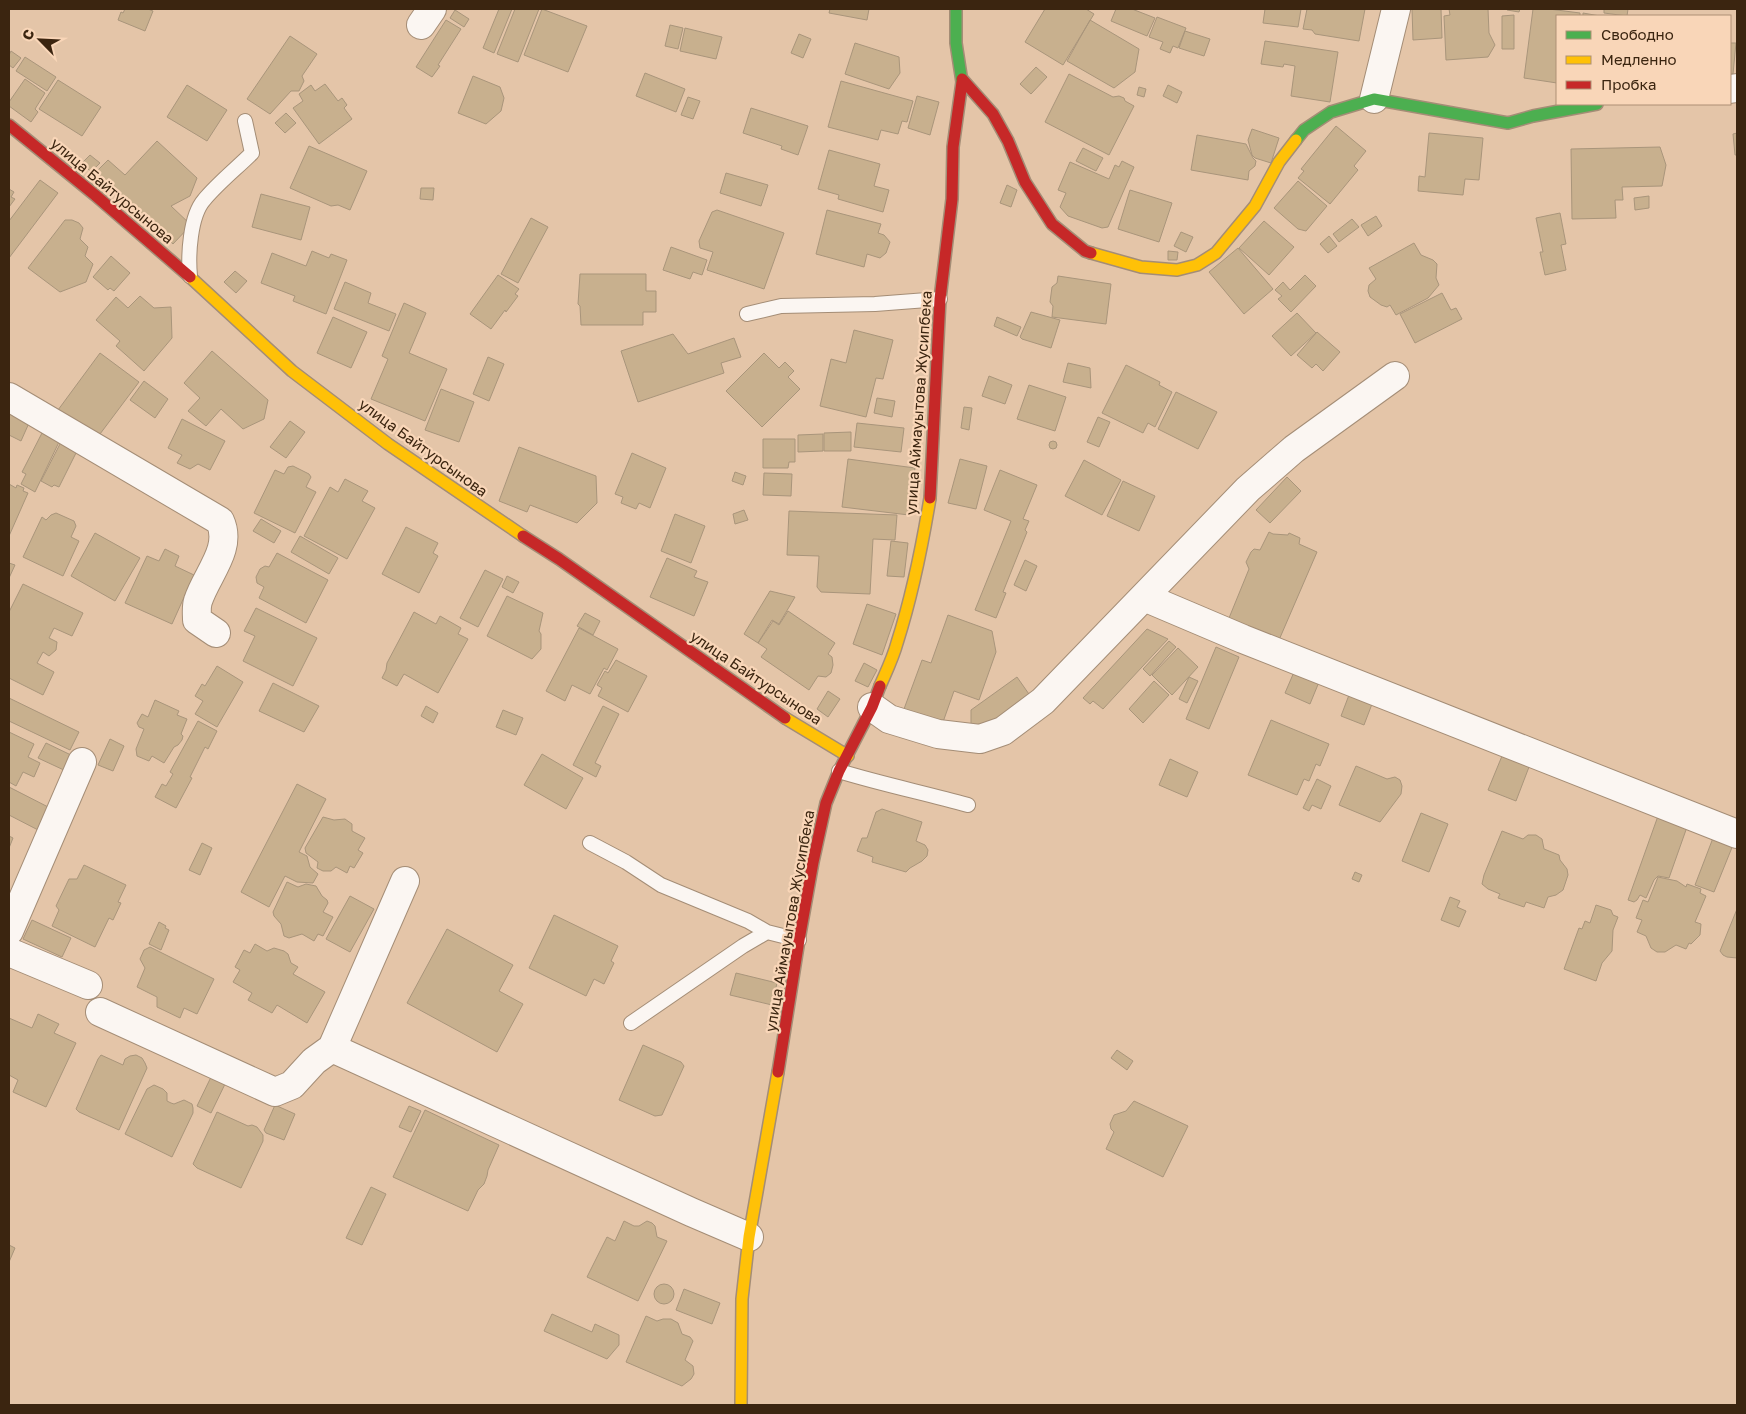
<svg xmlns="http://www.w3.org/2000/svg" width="1746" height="1414" font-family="'Golos Text',sans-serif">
	<rect width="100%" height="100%" fill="#e4c5a8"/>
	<path fill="#c8b08e" stroke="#a9957b" d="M125 9H148L153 11 145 31 118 20 121 12 123 13Z
		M499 9H512L494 53 483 48Z
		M515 9H539L518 62 497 54Z
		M542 9 587 26 568 72 524 55Z
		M830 9H869L867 20 829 13Z
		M1045 9H1086L1094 14 1063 65 1025 42Z
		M1116 9H1132L1155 18 1147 36 1111 21Z
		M1265 9H1301L1298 27 1263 23Z
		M1307 9H1365L1359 41 1315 34 1312 30 1303 29Z
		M1412 9H1441L1442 38 1413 40Z
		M1449 9H1488L1489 33 1495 45 1488 57 1446 60 1444 16 1450 15Z
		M1507 9H1520L1519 12 1507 10Z
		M1533 9H1549L1580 13V16H1557V83L1524 78Z
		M1604 9H1628L1627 16 1604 13Z
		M455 10 469 19 464 27 450 18Z
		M1583 13 1600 16H1583Z
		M1514 15V49H1502V16Z
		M1157 17 1186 28 1178 48 1173 46 1170 53 1160 49 1163 42 1149 37Z
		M446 20 461 29 438 65 440 66 432 77 416 67Z
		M1090 20 1139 49 1135 72 1114 88 1067 61Z
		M670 25 683 28 678 49 665 46Z
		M685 28 722 37 716 59 680 51Z
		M1185 31 1210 39 1204 56 1179 48Z
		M799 34 811 39 803 58 791 53Z
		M290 36 317 54 302 76 304 81 299 91H291L270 114 247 99Z
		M1265 41 1338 52 1330 102 1291 96 1295 66 1284 64 1283 67 1261 64Z
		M855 43 899 57 900 73 889 89 845 74Z
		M1730 43H1736L1733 74H1730Z
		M11 51 21 58 13 68 9 65V55Z
		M25 57 56 77 47 91 16 71Z
		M1036 67 1047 77 1031 94 1020 84Z
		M645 73 685 89 676 112 636 96Z
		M1069 74 1113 97 1119 96 1124 98 1125 101 1134 106 1109 155 1045 122Z
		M473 76 500 87 504 98 501 111 486 124 458 113Z
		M25 79 45 93 35 109 38 112 31 122 9 106V102Z
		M58 80 101 107 82 136 39 109Z
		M841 81 913 101 907 122 902 121 898 134 881 130 878 140 828 127Z
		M325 84 338 101 342 98 347 105 344 108 352 119 319 144 293 108 303 101 299 94 311 85 315 91Z
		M187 85 227 110 207 141 167 117Z
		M1168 85 1182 92 1177 103 1163 96Z
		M1139 87 1146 89 1144 97 1137 95Z
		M917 96 939 102 930 135 908 128Z
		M688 97 700 101 693 119 681 115Z
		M751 108 808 126 798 155 781 149 782 146 743 133Z
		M286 113 296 123 285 133 275 123Z
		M1336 126 1366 151 1354 166 1358 170 1330 204 1298 178 1304 171 1301 169Z
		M1252 129 1279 138 1271 163 1255 158 1252 155 1248 140Z
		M1429 133 1483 138 1479 180 1465 179 1463 195 1418 191 1419 176 1425 177Z
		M1737 133V155H1735L1733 134Z
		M1197 135 1246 144 1253 158 1256 161 1255 166 1249 171 1248 180 1191 170Z
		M157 141 197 178 190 196 171 206 191 225 173 244 96 172 108 160 125 175Z
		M309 146 367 171 350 210 338 205 331 206 290 188Z
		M1660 147 1666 165 1662 186 1622 187 1623 200H1615L1616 218 1572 219 1571 149Z
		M1083 148 1103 158 1096 171 1076 161Z
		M829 150 880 164 874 186 889 190 883 212 838 199 839 195 818 189Z
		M90 155 100 163 91 172 82 163Z
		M1122 161 1134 167 1108 227 1102 228 1068 216 1060 207 1066 193 1058 190 1070 162 1109 179 1115 165 1119 167Z
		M726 173 768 185 761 206 720 193Z
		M40 180 58 193 9 258V221Z
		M1298 181 1327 206 1306 231 1298 229 1274 208Z
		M1007 185 1017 190 1011 207 1000 203Z
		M421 188H434L433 200 420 199Z
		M9 189 14 192 11 197 15 199 9 207V217Z
		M1130 190 1172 203 1159 242 1118 229Z
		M261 194 310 207 301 240 252 227Z
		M1649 196V208L1635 210 1634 198Z
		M717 210 784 233 764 289 707 270 713 252 700 248 699 241 712 212Z
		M827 210 881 224 878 233 884 235 890 242 886 253 880 258 867 254 864 267 816 254Z
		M1560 213 1566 244 1561 245 1566 270 1545 275 1540 252H1543L1536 218Z
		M1376 216 1382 226 1368 236 1361 225Z
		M531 218 548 227 518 283 501 274Z
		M1352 219 1359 227 1339 242 1333 234Z
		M65 220H72L79 223 83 228 80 239 88 247 85 256 93 264 86 282 60 292 28 268Z
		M1264 221 1294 247 1269 275 1239 248Z
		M1181 232 1193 237 1186 252 1174 246Z
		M1329 236 1337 246 1328 253 1320 244Z
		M1414 243 1421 255 1433 260 1437 264 1436 278 1439 285 1428 298 1396 315 1390 305 1387 307 1381 305 1370 297 1368 291 1369 285 1376 279 1369 268Z
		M671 247 707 260 702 275 693 272 690 279 663 270Z
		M1238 248 1273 289 1244 314 1209 272Z
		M312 251 329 258 331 254 347 260 326 314 293 301 295 296 261 283 272 253 306 266Z
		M1168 251 1178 252 1177 260H1168Z
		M111 256 130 273 114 291 110 288 108 290 93 277Z
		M235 271 247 281 236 293 224 282Z
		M580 274H646V291H656V312H643V325H581L580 306 578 304Z
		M498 275 519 289 515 294 518 296 506 312 505 310 491 329 470 314Z
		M1305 275 1316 286 1291 312 1278 299 1282 296 1275 290 1283 282 1290 290Z
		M1058 276 1111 284 1106 324 1052 317 1053 306 1050 302 1052 287 1057 283Z
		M345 282 371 293 368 303 396 314 389 331 334 309Z
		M1442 293 1451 310 1456 308 1462 319 1415 343 1400 314Z
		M140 296 154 308 171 307 172 338 144 371 116 346 120 341 96 320 116 297 128 308Z
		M404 303 426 313 409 353 447 369 425 421 371 399 388 359 382 356Z
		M1031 312 1060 320 1051 348 1022 339 1020 337Z
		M1297 313 1316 333 1291 356 1272 336Z
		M333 317 367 332 351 368 317 353Z
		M997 317 1021 327 1017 336 994 326Z
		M854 330 893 340 883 379 876 378 866 417 820 406 831 359 846 363Z
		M1317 332 1340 352 1323 371 1316 364 1312 368 1297 355Z
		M673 334 688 354 734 338 741 357 721 363 724 373 638 402 621 351Z
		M212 351 268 400 264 419 243 429 221 409 206 426 188 411 200 398 184 383Z
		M100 353 139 382 97 438 58 410Z
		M764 353 779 368 785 362 794 371 788 377 800 389 762 427 726 391Z
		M488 357 504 364 489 401 473 394Z
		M1068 363 1090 368 1091 388 1063 382Z
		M1126 365 1160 382 1159 385 1172 392 1155 427 1148 423 1143 433 1102 413Z
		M989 376 1012 385 1005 404 982 396Z
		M144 381 168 399 155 418 130 400Z
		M1029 385 1066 397 1055 431 1017 419Z
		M441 389 474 402 459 442 425 430Z
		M1176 392 1217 412 1198 449 1158 429Z
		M877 398 895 401 892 417 874 413Z
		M964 407 972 408 969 430 961 428Z
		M9 413 29 423 21 441 9 435Z
		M1098 417 1110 422 1099 447 1087 442Z
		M182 419 225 441 210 470 198 464 190 469 177 463 182 455 168 448Z
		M290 421 305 432 286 458 270 447Z
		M857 423 904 428 901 452 854 447Z
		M851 432V451H824V433Z
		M42 433 59 442 35 492 21 484 26 474 22 472Z
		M823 434V451L798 452V435Z
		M763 439H795V462H789L788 468H763Z
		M1049 445a4 4 0 1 1 8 0a4 4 0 1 1-8 0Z
		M61 442 77 451 59 487 54 485 52 487 41 481Z
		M519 447 596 476 597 503 577 523 530 505 527 512 499 501Z
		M632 453 666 468 650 508 639 503 636 509 621 503 623 497 615 494Z
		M848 459 915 468 909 515 842 507Z
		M960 459 987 466 976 509 948 503Z
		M1084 460 1121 480 1102 515 1065 496Z
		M293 466 309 474 311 477 306 487 316 492 295 533 254 513 275 470 284 474 288 467Z
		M1000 470 1037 485 1023 519 1029 521 1025 530 1027 532 1003 592 1006 593 996 618 975 610 1011 521 984 510Z
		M735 472 746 476 743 485 732 481Z
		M764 473 792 474 791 496 763 495Z
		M1287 477 1301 491 1270 523 1256 510Z
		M345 479 368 491 362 501 375 508 347 559 304 536 330 487 338 492Z
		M1123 481 1155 496 1139 531 1107 516Z
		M9 484 16 488 17 485 24 488 23 491 28 493 9 536Z
		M744 510 748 520 735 524 733 514Z
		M789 511 897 515 895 540 873 539 870 594 821 592 817 587 819 556 787 555Z
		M56 513 74 521 76 526 71 537 79 541 63 576 23 557 42 517 46 520 51 515Z
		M675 514 705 526 691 563 661 551Z
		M261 519 281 531 274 543 253 531Z
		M406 527 438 543 433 553 438 556 419 593 382 574Z
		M1269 532 1273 534 1288 535 1289 533 1300 538 1299 544 1317 552 1279 640 1229 618 1249 569 1246 562 1251 552 1254 549 1260 550Z
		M95 533 140 558 115 601 71 576Z
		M300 536 338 558 329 574 291 552Z
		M891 541 908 543 904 577 887 576Z
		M165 549 179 556 175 566 194 575 172 624 125 603 147 556 159 561Z
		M277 553 328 580 306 623 259 598 264 587 257 583 256 577 260 569 265 566 269 567Z
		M667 558 697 571 694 577 708 582 694 616 650 597Z
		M1025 560 1037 566 1026 591 1014 585Z
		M9 563 15 565 9 578Z
		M485 570 503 579 478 627 460 618Z
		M507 576 519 582 513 593 502 587Z
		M23 584 83 613 72 636 54 628 49 638 57 642 56 650 49 656 43 652 37 663 54 672 43 695 9 678V612Z
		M770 591 795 597 779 624 772 620 758 643 744 634Z
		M507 596 543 613 539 631 541 634V649L532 659 487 636Z
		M867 604 896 614 882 655 853 644Z
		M256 608 317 638 293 686 243 661 255 636 244 631Z
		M788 611 835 643 828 654 832 657 833 665 831 673 826 677 818 676 809 690 761 657 767 649 758 643 773 621 779 625Z
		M414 612 436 624 440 616 461 628 458 634 468 639 438 693 404 674 397 686 382 678 386 670 387 663Z
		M585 613 600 621 593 635 577 626Z
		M948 615 992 631 996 652 979 700 954 691 943 722 904 709 922 660 931 663Z
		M579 628 618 649 607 670 604 668 590 694 572 685 565 701 546 691Z
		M1147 629 1168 639 1103 709 1093 701 1090 704 1083 698Z
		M1169 641 1176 647 1150 676 1143 669Z
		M1216 647 1239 657 1209 729 1186 719Z
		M1178 648 1198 667 1172 695 1152 675Z
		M616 660 647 676 628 712 598 696 602 688 597 685 605 671 608 673Z
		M864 663 877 670 868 687 855 681Z
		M217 666 243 682 217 727 195 714 203 701 195 696 202 684 205 686Z
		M1294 672 1319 682 1310 704 1285 693Z
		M1017 677 1031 697 988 729 971 725V710Z
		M1189 677 1198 681 1187 703 1179 699Z
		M1154 681 1169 695 1143 723 1129 709Z
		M273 683 319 706 304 732 259 711Z
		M828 691 840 699 828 717 817 709Z
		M1349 695 1372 704 1364 725 1341 716Z
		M9 698 79 732 70 750 9 721Z
		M155 700 179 711 177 715 187 719 181 734 183 736 182 740 178 745 174 747 164 763 152 756 149 761 137 756 136 749 144 729 139 727 137 723 142 714 148 717Z
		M426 706 438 713 433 723 421 716Z
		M603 706 619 714 595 763 601 766 596 777 573 765Z
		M503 710 523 718 516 735 496 727Z
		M1271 720 1329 744 1320 766 1316 764 1309 781 1304 779 1297 795 1248 775Z
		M198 721 217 731 208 749 205 747 190 777 192 778 176 808 155 797 162 784 166 786 173 774 170 772Z
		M9 732 34 744 28 757 40 763 34 777 23 772 16 786 9 782Z
		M110 739 124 746 113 771 98 765Z
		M46 743 73 756 66 771 38 758Z
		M542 754 583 778 566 809 524 785Z
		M1502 756 1529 767 1516 801 1488 790Z
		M1170 759 1198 772 1187 797 1159 785Z
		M1356 766 1387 779 1395 777 1400 780 1402 786 1401 794 1380 822 1339 805Z
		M1317 779 1331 786 1321 809 1312 805 1309 811 1303 808Z
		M297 784 326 799 299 852 307 856 310 867 318 874 313 883 297 882 285 876 269 907 241 892Z
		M9 787 54 810 42 832 9 815Z
		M882 809 922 822 916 841 925 845 928 850 927 856 922 861 910 868 906 872 872 862 873 857 857 851 862 838H867L876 812Z
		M1421 813 1448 824 1429 872 1402 861Z
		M1658 816 1687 827 1669 878 1658 876 1654 880 1646 898 1640 895 1637 900 1634 902 1628 900Z
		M323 817 334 820 345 819 352 824V831L365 838 358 850 363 853 354 868 350 866 347 873 336 867 331 871H323L317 868 318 862 306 853 305 848Z
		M1502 831 1523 839 1528 835H1536L1542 839 1544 849 1559 855 1560 860 1567 869 1568 875 1563 890 1556 895 1548 897 1544 908 1526 902 1524 907 1498 898 1500 894 1488 889 1482 884 1484 875Z
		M9 836 13 838 9 848Z
		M1713 838 1733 845 1714 892 1695 885Z
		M202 843 212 848 200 875 189 870Z
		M84 865 126 885 118 902 121 903 113 920 109 918 95 947 52 926 59 910 56 906 69 879H77Z
		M1355 872 1362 875 1359 882 1352 879Z
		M1658 877 1677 881 1686 887 1687 884 1701 889 1700 893 1706 896 1695 922 1701 924 1700 935 1691 944 1689 943 1686 949 1676 945 1665 952H1657L1651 948 1646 936 1637 932 1642 920 1636 918 1643 900 1648 902Z
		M287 882 298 887 306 884 316 886 322 896 327 900 328 903 323 912 333 917 323 936 318 934 314 941 302 934 289 938 284 936 281 924 274 916 273 912Z
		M350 896 374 909 350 952 326 939Z
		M1450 897 1460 901 1457 907 1466 911 1459 927 1441 920Z
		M1596 905 1611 910 1613 915 1618 917 1613 930 1612 951 1602 963 1596 981 1564 969 1579 928 1582 929 1585 921 1590 923Z
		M1737 909V958L1727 957 1723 955 1720 951Z
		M554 915 618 946 611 961 614 963 604 984 594 979 586 996 529 968Z
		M32 920 71 938 62 957 23 939Z
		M159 922 166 926 165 928 169 930 161 950 149 944Z
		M447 929 513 965 499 991 523 1004 497 1052 407 1003Z
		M255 944 267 951 274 948 284 951 288 954 291 963 298 967 293 974 325 992 307 1023 277 1005 272 1013 248 1000 252 993 233 982 240 970 235 967 244 950 250 953Z
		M150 947 214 979 197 1014 184 1008 180 1018 157 1007V997L137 987 145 968 140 959 144 950Z
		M736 973 777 983 772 1005 730 995Z
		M38 1014 59 1024 54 1033 76 1043 46 1107 13 1092 18 1080 9 1075V1018L32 1028Z
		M643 1045 681 1062 684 1066 662 1115 655 1116 619 1100Z
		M1117 1050 1133 1061 1127 1070 1111 1058Z
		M101 1055 123 1065 125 1059 130 1056 136 1055 142 1058 145 1063 147 1068 119 1130 79 1112 76 1109 98 1059Z
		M212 1075 226 1082 211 1113 197 1106Z
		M154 1085 163 1089 167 1093V1101L171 1103 174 1104 184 1100 192 1104 193 1108V1113L172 1157 125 1134 147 1089Z
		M1134 1101 1188 1126 1163 1177 1106 1149 1114 1132 1111 1129 1110 1124 1114 1115 1126 1111Z
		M275 1105 295 1114 284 1140 266 1133 264 1130Z
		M409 1106 421 1111 411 1132 399 1127Z
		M425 1110 499 1145 488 1170 487 1176 484 1184 478 1190 468 1211 393 1177Z
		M217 1112 248 1126 252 1125 257 1127 263 1135V1141L241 1188 197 1168 193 1164Z
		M371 1187 386 1194 362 1245 346 1238Z
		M624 1221 634 1226H639L647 1221 652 1223 655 1226 657 1237 667 1241 638 1301 587 1277 607 1237 615 1241Z
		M9 1245 15 1248 9 1262Z
		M654 1294a10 10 0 1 1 20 0a10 10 0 1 1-20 0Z
		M684 1289 720 1303 712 1324 676 1310Z
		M552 1314 592 1332 595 1324 619 1335V1345L607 1359 544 1331Z
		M646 1316 657 1321 663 1319H671L678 1323 682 1334 690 1337 693 1341 685 1360 693 1366 694 1374 691 1379 682 1386 626 1362Z"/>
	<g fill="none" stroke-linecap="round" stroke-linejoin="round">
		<g stroke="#a48d76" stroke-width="16">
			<path id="lane" d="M190 276C188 255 190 216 204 200 218 183 237 168 252 153L245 121
				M747 314 781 306 875 304 940 299
				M839 771C881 784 925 793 968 805
				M590 843 626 862 661 885 748 921 767 932 799 940
				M631 1023 743 946 767 932"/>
		</g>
		<g stroke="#a48d76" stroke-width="30">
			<path id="street" d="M421 25 432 9
				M1730 89 1737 88
				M1374 99 1396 9
				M9 397 220 521C233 549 206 575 198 601 196 607 197 614 197 620L216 633
				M1144 597 1243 639 1737 834
				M872 707 889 719 938 734 980 739 1003 731 1043 701 1248 489 1294 449 1395 376
				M9 931 82 762
				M9 952 88 985
				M100 1012 275 1092 292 1085 314 1061 332 1048 691 1212 749 1237
				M332 1048 405 881"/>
		</g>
		<g stroke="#a48d76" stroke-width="14">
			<path id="fast" d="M956 9V43L962 82
				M1296 140 1304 130 1331 112 1374 99 1508 123 1533 116 1597 104"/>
		</g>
		<g stroke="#a48d76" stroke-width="14">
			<path id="slow" d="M1091 253 1141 267 1177 270 1197 265 1216 253 1255 206 1279 162 1296 140
				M190 277 292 371 388 444 523 536
				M880 686C886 672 893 658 897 643 912 596 922 547 930 498
				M785 718 848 756
				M741 1405 742 1299 749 1237 778 1072"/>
		</g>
		<g stroke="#a48d76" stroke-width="14">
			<path id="jam" d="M962 79 993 114 1008 141 1025 182 1052 224 1085 251 1091 253
				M9 125 95 195 190 277
				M930 498 940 299 952 199 953 147 962 82
				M523 536 559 559 785 718
				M778 1072 799 940 813 862 826 803 839 771 872 707 880 686"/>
		</g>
		<use href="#lane" stroke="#fbf6f2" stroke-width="14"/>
		<use href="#street" stroke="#fbf6f2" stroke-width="28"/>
		<use href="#fast" stroke="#4caf50" stroke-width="11"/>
		<use href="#slow" stroke="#ffc107" stroke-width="11"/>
		<use href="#jam" stroke="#c62828" stroke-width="11"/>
	</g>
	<g text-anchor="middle" stroke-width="4.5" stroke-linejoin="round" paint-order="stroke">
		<g font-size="15" fill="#3b2510" stroke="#f9d6b8">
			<text transform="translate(112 191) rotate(40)" y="5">улица Байтурсынова</text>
			<text transform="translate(919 403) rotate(-86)" y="5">улица Аймауытова Жусипбека</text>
			<text transform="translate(423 448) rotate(36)" y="5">улица Байтурсынова</text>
			<text transform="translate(756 678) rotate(34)" y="5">улица Байтурсынова</text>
			<text transform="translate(790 921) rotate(-80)" y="5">улица Аймауытова Жусипбека</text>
		</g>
	</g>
	<rect width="1746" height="1414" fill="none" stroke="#3b2510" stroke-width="20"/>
	<rect x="1556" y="15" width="175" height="90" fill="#f9d6b8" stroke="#ad8f75"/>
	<rect x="1566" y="31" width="25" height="8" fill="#4caf50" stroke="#ad8f75"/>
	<text x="1601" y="40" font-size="15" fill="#3b2510">Свободно</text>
	<rect x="1566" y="56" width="25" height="8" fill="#ffc107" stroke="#ad8f75"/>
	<text x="1601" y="65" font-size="15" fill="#3b2510">Медленно</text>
	<rect x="1566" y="81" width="25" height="8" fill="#c62828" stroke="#ad8f75"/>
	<text x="1601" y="90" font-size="15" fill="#3b2510">Пробка</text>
	<g transform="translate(40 40) rotate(294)" stroke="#f9d6b8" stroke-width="4" paint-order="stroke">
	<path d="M0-4L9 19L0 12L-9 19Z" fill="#3b2510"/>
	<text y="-8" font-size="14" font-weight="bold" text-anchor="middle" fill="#3b2510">С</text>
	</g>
</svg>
